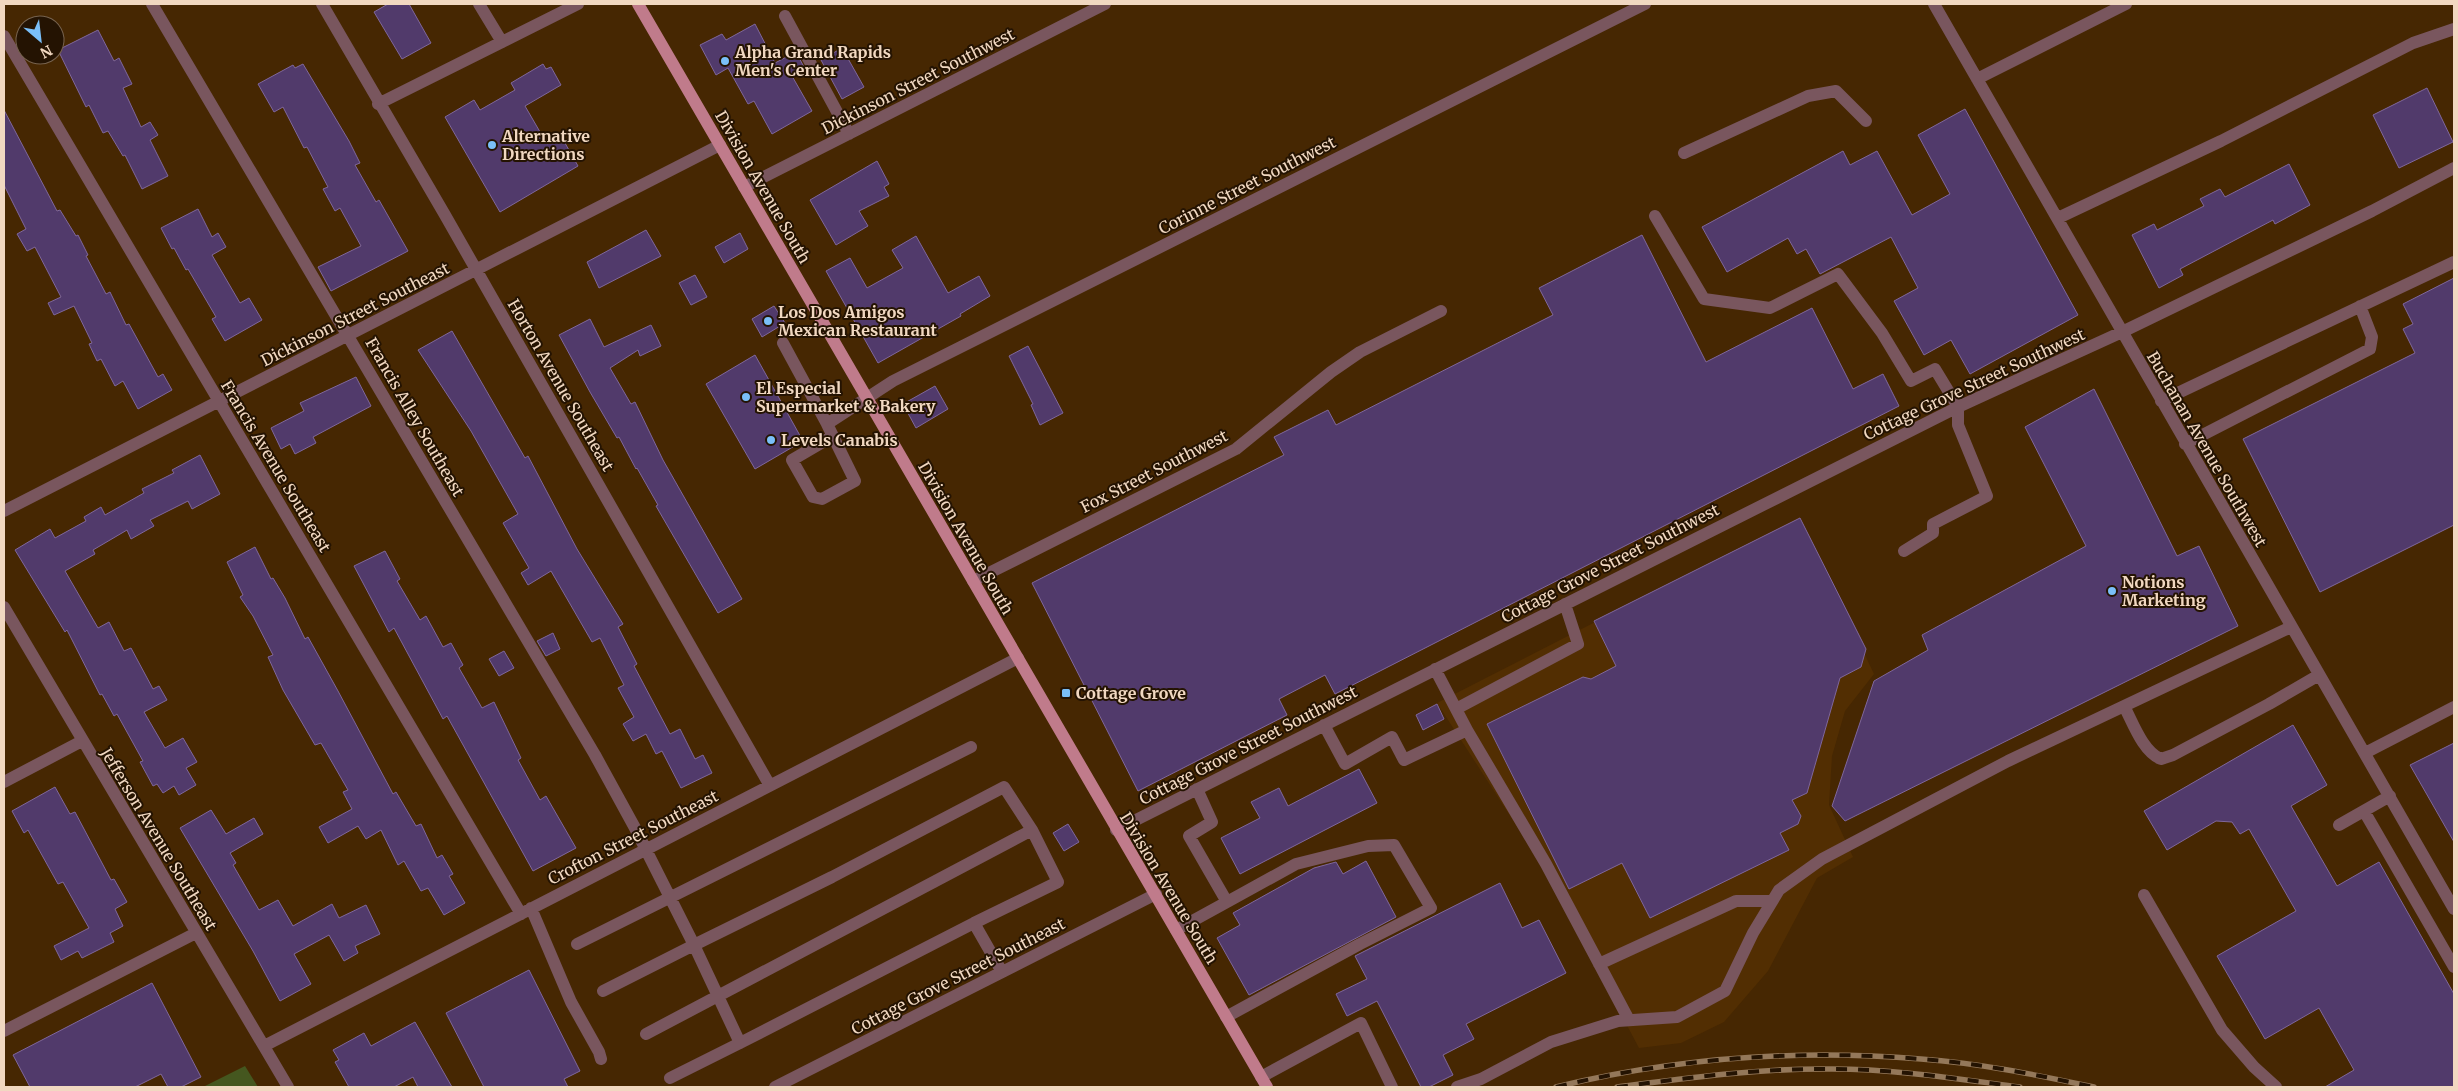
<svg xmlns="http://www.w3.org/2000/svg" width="2458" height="1091" font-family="Merriweather,serif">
	<rect width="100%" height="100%" fill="#462702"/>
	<path fill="#522e02" d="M1800 517 1874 674 1845 711 1832 756 1829 805 1853 857 1817 878 1768 971 1724 1022 1681 1043 1639 1048 1540 862 1437 703Z"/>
	<path fill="#45571f" d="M245 1066 258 1087H203Z"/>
	<path fill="#513a6b" stroke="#7f679c" d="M388 4H409L431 43 402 59 374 12Z
		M755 24 775 63 796 52 805 69 792 76 812 111 772 134 754 101 748 104 728 68 716 75 700 45 722 34 726 40Z
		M98 30 114 61 119 58 132 84 123 88 141 127 150 122 158 135 150 140 168 176 142 189 125 155 123 156 108 131 103 133 89 105 86 107 58 50Z
		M842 48 864 87 842 99 821 60Z
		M303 64 349 141 360 163 355 165 376 202 379 200 408 251 331 291 318 267 361 246 340 208 335 211 323 189 328 187 307 147 304 148 283 107 274 112 258 84 293 65 295 68Z
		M543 64 546 69 551 67 561 85 525 106 547 144 561 136 578 166 500 212 445 117 474 100 480 110 515 90 511 83Z
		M2427 88 2453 142 2399 168 2373 115Z
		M1965 109 2078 315 1970 374 1951 340 1924 355 1894 301 1918 288 1891 237 1820 274 1806 249 1797 254 1788 238 1727 272 1702 227 1843 151 1850 165 1877 151 1912 215 1950 194 1918 135Z
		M4 110 57 211 60 210 76 236 78 235 88 255 86 256 106 294 110 292 126 325 129 324 158 377 163 374 172 390 138 409 123 381 115 386 101 359 97 361 89 344 92 343 74 306 54 315 48 303 61 297 35 247 27 251 17 234 26 229 4 185Z
		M877 161 889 184 884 187 889 196 859 211 868 226 836 245 810 200Z
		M2289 164 2310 205 2275 224 2273 220 2180 269 2183 275 2159 288 2132 235 2154 224 2157 230 2204 206 2200 199 2220 189 2225 197Z
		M198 209 212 237 218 233 226 247 212 255 240 303 249 298 262 320 225 341 212 319 216 317 188 269 186 270 174 248 172 249 161 228Z
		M646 230 661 256 599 288 587 262Z
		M740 233 748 249 724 263 715 247Z
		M1642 235 1706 362 1812 308 1853 389 1883 374 1899 406 1335 694 1325 675 1279 699 1287 715 1138 791 1032 583 1284 455 1274 437 1328 410 1336 425 1553 315 1539 288Z
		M916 236 948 293 979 276 990 296 960 314 961 316 878 363 826 271 850 258 867 288 903 268 892 250Z
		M695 275 707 297 691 305 679 283Z
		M2454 278V525L2320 592 2243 439 2415 353 2403 329 2413 324 2403 304Z
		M774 306 785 323 762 337 752 319Z
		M590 319 604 347 651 325 661 346 640 356 638 350 610 368 631 404 635 402 663 460 742 599 718 613 656 506 658 505 637 468 636 469 619 437 617 438 590 392 559 335Z
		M452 331 525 458 528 456 577 549 623 624 618 627 637 664 634 666 670 734 680 729 695 759 703 755 712 773 681 788 662 751 656 754 646 734 633 741 623 724 634 717 618 688 624 685 600 638 592 642 551 571 528 585 521 573 529 568 503 523 518 514 471 431 418 350Z
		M1028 346 1063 413 1040 425 1031 405 1033 404 1009 356Z
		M755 355 803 441 755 469 706 384Z
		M356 377 371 406 313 437 316 443 295 454 290 444 281 449 271 428 304 411 300 403Z
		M935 386 948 409 916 428 903 404Z
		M2094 389 2177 556 2199 546 2238 626 1845 821 1832 806 1874 681 1928 650 1922 635 2086 546 2025 427Z
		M200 455 220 494 192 509 188 501 150 520 154 526 131 539 127 530 93 550 95 554 65 571 98 628 109 622 124 651 131 648 153 689 159 686 167 700 144 712 165 748 183 738 197 762 186 768 196 785 179 795 174 786 163 793 157 784 153 786 140 762 143 761 117 714 114 716 102 694 100 695 67 630 65 632 15 550 50 529 55 538 86 521 84 517 101 507 105 515 144 493 142 489 174 473 172 470Z
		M1800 518 1866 649 1861 667 1840 678 1807 793 1792 800 1801 816 1798 824 1780 833 1789 850 1650 918 1622 863 1569 889 1487 724 1583 677 1591 679 1616 666 1594 621Z
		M255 547 271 579 273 578 285 598 305 639 308 637 338 691 393 794 396 792 416 826 421 824 437 858 442 855 453 874 449 876 465 903 444 915 428 888 421 891 404 861 398 865 381 830 366 839 358 826 328 843 319 827 352 809 343 792 348 790 321 743 315 745 283 690 268 657 273 655 253 616 240 597 243 595 227 562Z
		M385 551 400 579 397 581 420 620 426 616 443 647 451 643 463 665 459 668 482 708 494 702 521 758 518 760 540 800 546 796 576 848 533 871 447 716 443 719 394 628 389 632 354 566Z
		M553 633 560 649 546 656 537 641Z
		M504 651 514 668 499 676 489 659Z
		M1437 704 1444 719 1423 730 1416 715Z
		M2293 725 2327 785 2291 806 2337 886 2379 862 2454 994V1087H2325L2354 1070 2319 1008 2265 1039 2217 956 2296 911 2249 829 2240 834 2232 822 2216 821 2167 850 2144 811Z
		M2454 743V842L2410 765Z
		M1359 769 1377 803 1240 874 1221 838 1260 818 1251 802 1279 788 1288 806Z
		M55 787 70 814 75 812 111 880 114 879 127 902 115 909 123 926 110 933 114 942 82 958 78 951 61 960 54 946 89 928 63 882 58 884 28 830 24 833 12 811Z
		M211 810 226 834 254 818 263 834 230 853 236 863 233 865 259 910 278 900 293 926 332 904 339 918 366 905 380 934 355 946 358 953 344 961 329 935 294 954 311 984 280 1001 253 951 180 828Z
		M1068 824 1079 842 1064 851 1053 833Z
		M1366 861 1396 917 1249 995 1217 938 1240 925 1233 913 1314 868 1336 862 1343 874Z
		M1500 883 1522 928 1539 920 1566 973 1466 1024 1474 1039 1443 1055 1453 1075 1429 1087H1421L1377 1001 1347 1016 1336 994 1367 979 1355 956Z
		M529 970 580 1071 564 1079 568 1087H484L446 1013Z
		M152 983 201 1077 181 1087H168L161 1074 135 1087H30L13 1055Z
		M415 1022 452 1087H418L413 1077 394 1087H349L335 1062 339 1060 333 1050 364 1033 371 1046Z"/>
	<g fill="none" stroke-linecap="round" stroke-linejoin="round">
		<path stroke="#79565e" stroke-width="12" d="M152 4 595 755 635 828 694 945 832 877 1004 787 1032 830 1058 882 974 923 1002 972
			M322 4 445 215 769 784
			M479 4 502 42
			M1934 4 2454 909
			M785 16 849 134
			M4 36 521 914
			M1977 79 2126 4
			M378 104 578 4
			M1684 153 1808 96 1836 91 1866 121
			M744 187 1105 4
			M1655 216 1704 299 1770 308 1838 274 1882 333 1911 381 1935 369 1958 407V425L1987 496 1933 524V533L1904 551
			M2058 218 2221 141 2413 43 2454 29
			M783 343 827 424 893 381 1645 4
			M2161 401 2454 262
			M827 424 855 481 822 499 813 497 792 460 833 436
			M2185 444 2370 349 2372 337 2360 306
			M4 511 720 145
			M973 581 1236 449 1331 372 1360 352 1441 311
			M4 607 288 1087
			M2124 706C2133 723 2143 752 2161 759L2173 755 2269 704 2319 675
			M1456 709 1578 644 1565 604
			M1324 725 1345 764 1392 737 1404 760 1467 730 1435 669
			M1467 730 1546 864 1629 1020
			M2365 753 2454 707
			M4 782 82 741
			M2364 811 2454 967
			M2339 825 2390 796
			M1116 830 1958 407 2122 332 2372 211 2454 168
			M2144 895 2222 1030 2254 1067 2276 1087
			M531 908 571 1002 599 1052 601 1059
			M1176 930 1227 902 1189 836 1212 822 1197 789
			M577 944 971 747
			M1599 964 1736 901H1772
			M603 991 694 945 740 1043 974 923
			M1226 1017 1360 944 1431 908 1394 845 1368 846 1296 864 1227 902
			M4 1031 196 933
			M646 1034 1032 830
			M264 1046 1018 658
			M1261 1077 1361 1023 1392 1087
			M670 1078 740 1043
			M775 1087 1156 894
			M1457 1087 1481 1079 1551 1042 1618 1021 1677 1017 1725 991 1753 933 1779 890 1822 859 2008 761 2291 627"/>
		<path stroke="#c07b8b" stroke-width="12" d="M638 4 1267 1087"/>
		<g stroke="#94785a" stroke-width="5.5">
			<path id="rail" d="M1556 1087C1675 1058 1799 1049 1921 1059 1979 1063 2037 1075 2094 1087
				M1617 1087C1688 1078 1759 1068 1832 1069 1895 1069 1958 1079 2020 1087"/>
		</g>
		<use href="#rail" stroke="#241302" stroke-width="4" stroke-dasharray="11" stroke-linecap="butt"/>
	</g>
	<g fill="#7abff8" stroke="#241302" stroke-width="2">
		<circle cx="725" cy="61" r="5"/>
		<circle cx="492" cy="145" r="5"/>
		<circle cx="768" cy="321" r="5"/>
		<circle cx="746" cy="397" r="5"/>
		<circle cx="771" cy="440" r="5"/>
		<circle cx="2112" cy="591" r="5"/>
		<rect x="1061" y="688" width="10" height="10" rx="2.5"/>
	</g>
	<g text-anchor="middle" stroke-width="4" stroke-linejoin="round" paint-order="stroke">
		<g font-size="16" font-weight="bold" fill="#f1d8c1" stroke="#241302" text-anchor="start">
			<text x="735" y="58">Alpha Grand Rapids<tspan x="735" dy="18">Men's Center</tspan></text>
			<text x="502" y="142">Alternative<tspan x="502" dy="18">Directions</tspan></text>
			<text x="778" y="318">Los Dos Amigos<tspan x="778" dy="18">Mexican Restaurant</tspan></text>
			<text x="756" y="394">El Especial<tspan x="756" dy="18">Supermarket &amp; Bakery</tspan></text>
			<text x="781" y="446">Levels Canabis</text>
			<text x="2122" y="588">Notions<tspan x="2122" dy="18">Marketing</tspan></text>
			<text x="1076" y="699">Cottage Grove</text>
		</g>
		<g font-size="16" fill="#f1d8c1" stroke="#241302">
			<text transform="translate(918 81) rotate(-27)" y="6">Dickinson Street Southwest</text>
			<text transform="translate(1247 185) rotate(-27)" y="6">Corinne Street Southwest</text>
			<text transform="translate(763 187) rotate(60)" y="6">Division Avenue South</text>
			<text transform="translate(355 314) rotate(-27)" y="6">Dickinson Street Southeast</text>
			<text transform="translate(1974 384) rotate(-25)" y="6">Cottage Grove Street Southwest</text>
			<text transform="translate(561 385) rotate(60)" y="6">Horton Avenue Southeast</text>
			<text transform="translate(415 417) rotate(60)" y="6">Francis Alley Southeast</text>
			<text transform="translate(2207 449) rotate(60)" y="6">Buchanan Avenue Southwest</text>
			<text transform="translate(276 466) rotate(59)" y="6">Francis Avenue Southeast</text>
			<text transform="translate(1154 471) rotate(-27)" y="6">Fox Street Southwest</text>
			<text transform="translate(966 538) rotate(60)" y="6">Division Avenue South</text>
			<text transform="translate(1610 563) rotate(-27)" y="6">Cottage Grove Street Southwest</text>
			<text transform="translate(1248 745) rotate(-27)" y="6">Cottage Grove Street Southwest</text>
			<text transform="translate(633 837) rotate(-27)" y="6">Crofton Street Southeast</text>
			<text transform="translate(159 839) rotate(59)" y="6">Jefferson Avenue Southeast</text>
			<text transform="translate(1169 888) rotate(59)" y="6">Division Avenue South</text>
			<text transform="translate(958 976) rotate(-27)" y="6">Cottage Grove Street Southeast</text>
		</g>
	</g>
	<rect width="2458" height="1091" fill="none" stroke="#f1d8c1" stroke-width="10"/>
	<g transform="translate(40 40) rotate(152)"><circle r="24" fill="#241302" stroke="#76624e"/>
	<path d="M0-4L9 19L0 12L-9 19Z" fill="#7abff8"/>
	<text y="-8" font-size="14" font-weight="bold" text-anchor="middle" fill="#f1d8c1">N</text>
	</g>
</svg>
